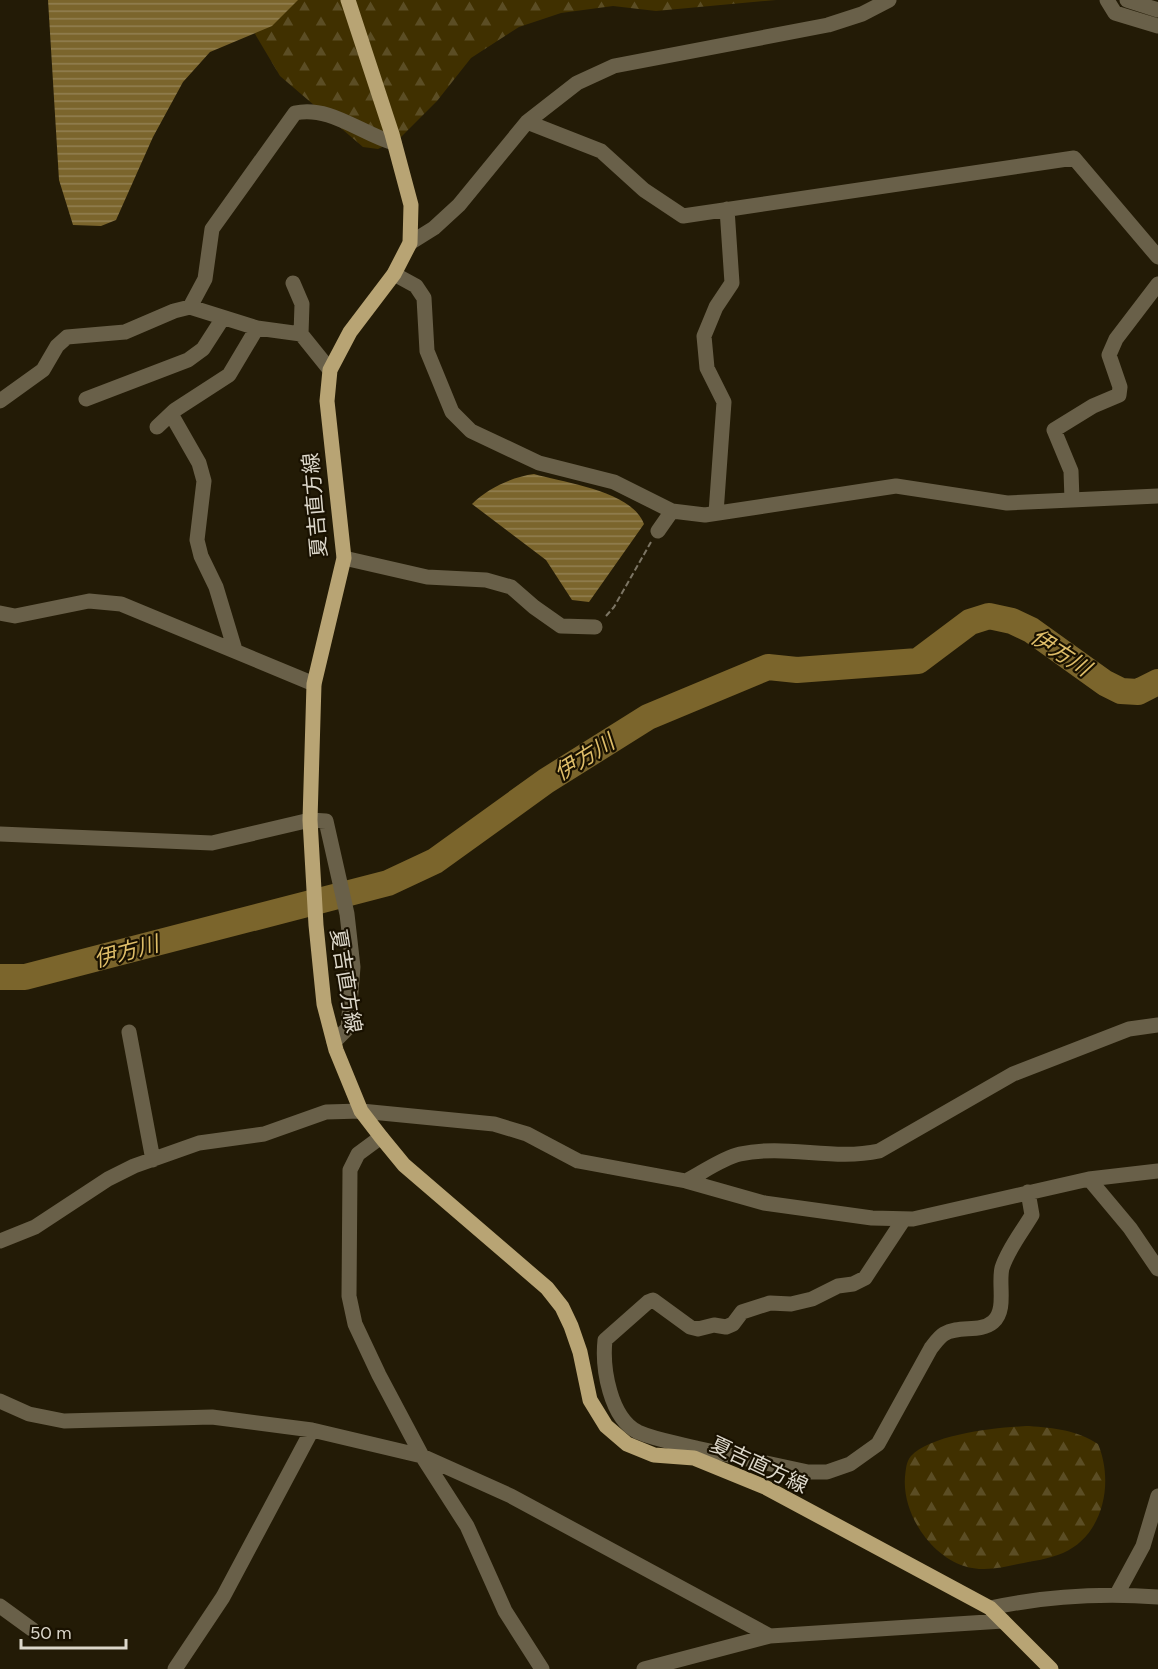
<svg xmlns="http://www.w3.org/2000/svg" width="1158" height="1669" font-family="Figtree,'Noto Sans JP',sans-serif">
	<defs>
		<pattern id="forest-firs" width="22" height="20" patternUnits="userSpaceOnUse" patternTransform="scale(1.5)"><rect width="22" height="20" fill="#403000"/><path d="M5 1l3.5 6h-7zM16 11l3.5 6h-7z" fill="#5b4d24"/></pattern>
		<pattern id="water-rules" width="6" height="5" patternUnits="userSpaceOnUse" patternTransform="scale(1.5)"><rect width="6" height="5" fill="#7b652c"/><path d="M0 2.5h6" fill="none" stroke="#938153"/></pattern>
	</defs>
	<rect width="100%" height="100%" fill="#231b06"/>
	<path fill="url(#forest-firs)" d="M244 0H776L656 11 613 6 561 13 519 27 471 58 437 101 399 139 378 149 363 147 280 76 255 34Z
		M1029 1426C1055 1428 1076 1430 1098 1444 1114 1482 1104 1535 1063 1553 1049 1559 1033 1561 1018 1564 1001 1568 982 1572 964 1566 930 1555 902 1513 905 1477 906 1469 906 1462 911 1456 931 1434 1000 1427 1029 1426Z"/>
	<path fill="url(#water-rules)" d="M48 0H298L272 26 210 52 183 82 153 137 116 220 101 226 73 225 59 180Z
		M534 474C565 483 632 491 644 524L589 602 572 600 546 560 472 504C488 488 512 477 534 474Z"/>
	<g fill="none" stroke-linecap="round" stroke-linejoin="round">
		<path stroke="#7b652c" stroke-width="26" d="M0 977H25L388 883 435 861 546 781 648 717 768 667 797 670 918 661 970 622 989 616 1012 621 1031 630 1105 683 1121 691 1138 692 1158 682"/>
		<path stroke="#7c7564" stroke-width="2" stroke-dasharray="6 3" stroke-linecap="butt" d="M606 616 614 607 651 542"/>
		<path stroke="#696049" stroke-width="15" d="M1107 0 1115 13 1158 26
			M1127 0 1158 10
			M527 122 601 151 644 190 683 216 1074 158 1158 257
			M410 243 434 228 459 205 527 122 577 83 614 66 828 25 862 14 889 0
			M394 274 416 286 424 298 427 351 452 412 471 431 539 463 614 482 672 511 705 515 896 486 1007 503 1158 496
			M293 283 302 304 301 334
			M190 307 205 279 212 229 295 113C329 105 362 134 394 143
			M86 399 188 360 203 349 223 318
			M0 401 43 370 57 346 67 337 125 332 174 311 190 307 257 328 301 334 330 370
			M171 414 199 463 204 481 197 540 201 556 216 587 235 650
			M157 427 175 410 229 375 257 328
			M1072 500 1071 471 1054 430 1093 406 1119 395 1120 387 1109 355 1116 339 1158 284
			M716 513 724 402 707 368 704 336 716 307 732 283 727 209
			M658 531 672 511
			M344 558 427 577 486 580 511 587 534 607 561 626 595 627
			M0 613 15 616 89 601 121 604 314 684
			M0 834 212 843 310 820 326 821 347 914 353 967 348 1028 334 1042
			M129 1032 153 1160
			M381 1137 358 1154 350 1170 349 1296 355 1324 379 1375 422 1456 467 1526 505 1611 542 1669
			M1089 1179 1130 1228 1158 1269
			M686 1181C702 1173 722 1158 740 1154 786 1144 833 1161 879 1151L1013 1074 1129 1029 1158 1025
			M0 1241 35 1227 108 1179 134 1166 199 1143 264 1134 326 1112 361 1111 494 1124 527 1134 578 1161 686 1181 764 1203 872 1218 913 1219 1089 1179 1158 1171
			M0 1401 29 1414 64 1421 212 1417 312 1430 422 1456 511 1496 770 1636
			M696 1448C678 1443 656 1440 638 1432 610 1418 602 1368 605 1340L648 1302 653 1300 690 1327 698 1329 714 1325 726 1327 733 1324 742 1312 770 1303 791 1304 812 1299 838 1286 853 1284 865 1278 904 1219
			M694 1457 696 1448 808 1472H827L850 1464 878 1444 931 1348C935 1343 939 1337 944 1334 959 1325 980 1333 993 1322 1007 1310 998 1284 1002 1268 1008 1249 1022 1232 1032 1215L1028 1192
			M1117 1594 1143 1546 1158 1496
			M0 1606 33 1630
			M990 1608C1046 1596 1101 1593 1158 1597
			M175 1669 223 1597 312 1430
			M644 1669 770 1636 1003 1621"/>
		<path stroke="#b8a474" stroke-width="15" d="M348 0 392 134 411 205 410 243 394 274 350 332 330 370 327 401 344 558 314 684 310 820 316 925 324 1004 336 1050 361 1111 381 1137 404 1165 547 1288 562 1307 571 1326 580 1352 590 1400 606 1426 627 1444 654 1455 694 1458 765 1487 990 1608 1051 1669"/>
	</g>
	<g text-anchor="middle" stroke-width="4.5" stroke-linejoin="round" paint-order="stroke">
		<g font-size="21" fill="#dcd7ca" stroke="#191100">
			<text transform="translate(315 505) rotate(-95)" y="7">夏吉直方線</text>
			<text transform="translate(346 981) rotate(81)" y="7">夏吉直方線</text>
			<text transform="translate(759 1465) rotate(25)" y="7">夏吉直方線</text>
		</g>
		<g font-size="22" font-style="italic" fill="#dfbe69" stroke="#191100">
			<text transform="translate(1061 652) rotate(33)" y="8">伊方川</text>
			<text transform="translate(584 757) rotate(-32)" y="8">伊方川</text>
			<text transform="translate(126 951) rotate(-15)" y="8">伊方川</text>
		</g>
	</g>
	<path d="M21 1639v9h105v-9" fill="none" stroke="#dcd7ca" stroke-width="3"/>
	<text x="30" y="1639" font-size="18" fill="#dcd7ca" stroke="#191100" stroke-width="4.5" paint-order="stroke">50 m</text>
</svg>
